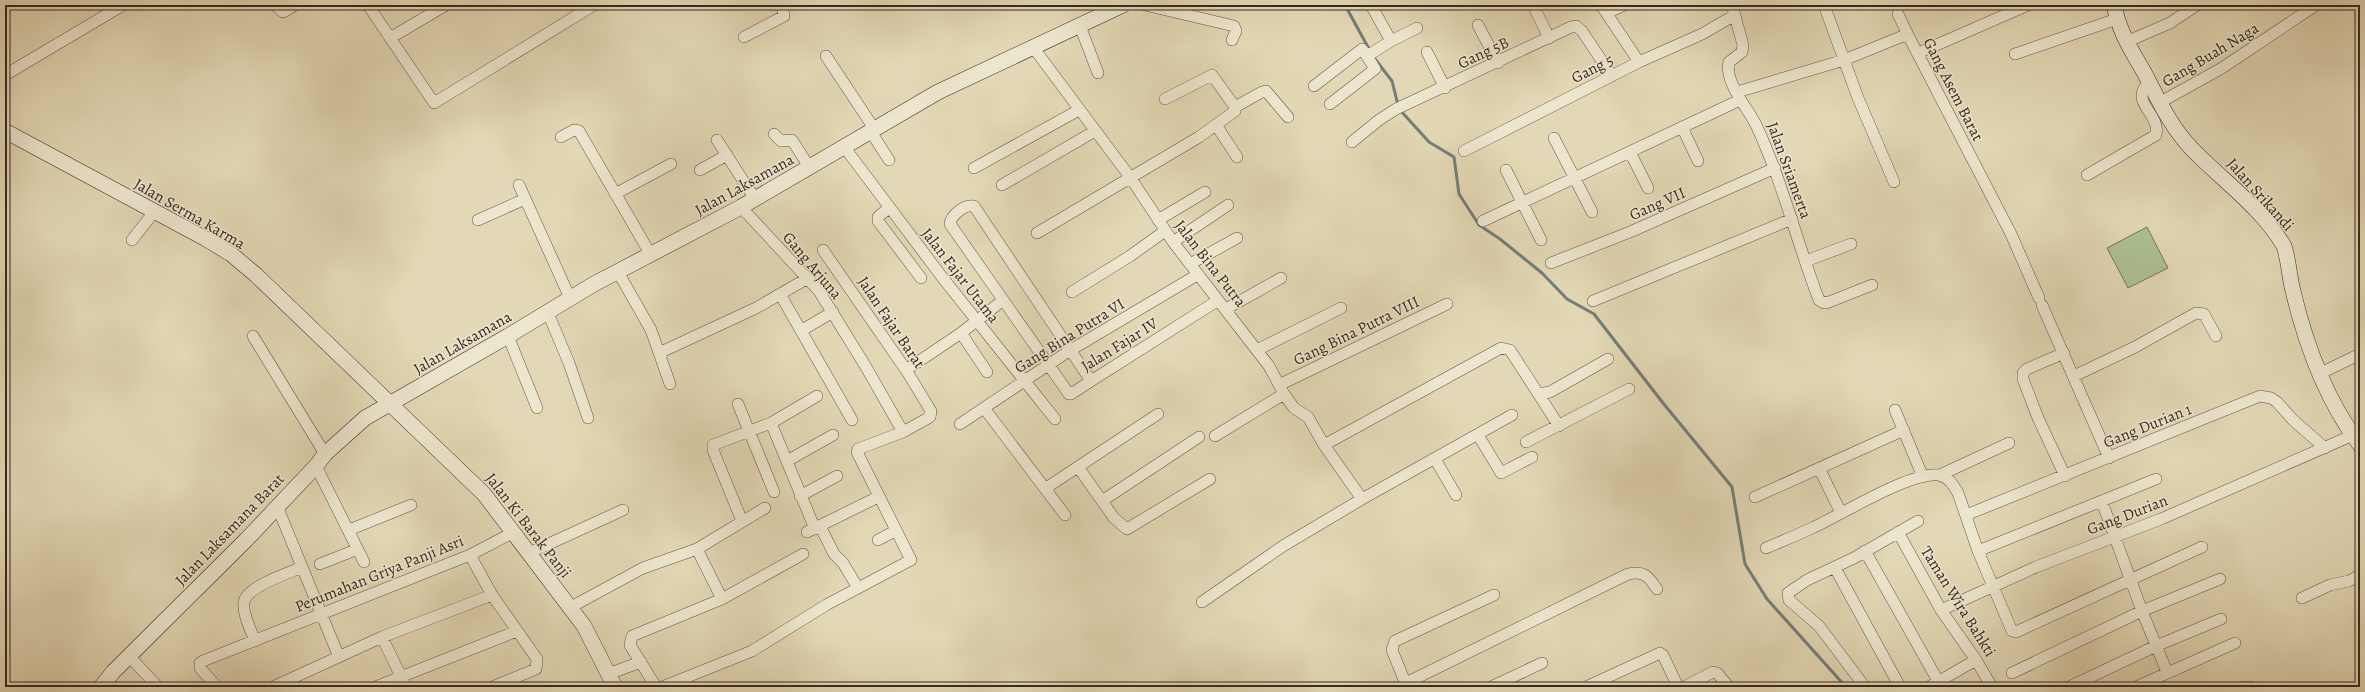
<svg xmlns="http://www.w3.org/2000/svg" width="2365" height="692" font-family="Alegreya,serif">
	<rect width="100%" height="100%" fill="#e3d8b5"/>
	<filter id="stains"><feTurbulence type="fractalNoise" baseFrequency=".005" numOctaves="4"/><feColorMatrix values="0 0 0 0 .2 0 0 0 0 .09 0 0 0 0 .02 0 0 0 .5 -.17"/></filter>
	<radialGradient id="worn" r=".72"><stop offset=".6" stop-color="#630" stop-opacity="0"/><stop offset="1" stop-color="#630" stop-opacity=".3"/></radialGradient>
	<path fill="#adc093" stroke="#72745a" d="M2147 227 2168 268 2128 288 2107 248Z"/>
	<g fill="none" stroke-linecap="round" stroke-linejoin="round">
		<path stroke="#737e7c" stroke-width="3" d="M1345 5 1369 49
			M1375 59 1392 81 1398 105
			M1400 110 1429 142 1454 157 1459 194 1479 225 1500 239 1542 273 1567 299 1594 314 1663 403 1732 487 1745 564 1767 599 1846 687"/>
		<g stroke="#635446" stroke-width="12">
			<path id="street" d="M275 5 283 12 295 5
				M368 5 434 103 594 5
				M1145 5 1234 26 1236 31 1232 40
				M1371 5 1391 41 1417 28
				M1533 5 1549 38
				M1601 5 1639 62
				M1732 5 1743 45 1742 52 1729 62C1724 83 1749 109 1757 127 1783 183 1797 243 1819 300L1824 303 1829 302 1872 285
				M1824 5 1858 98 1894 182
				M1607 13 1624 5
				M1898 14 1909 37
				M1478 25 1498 63
				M1080 26 1098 73
				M744 37 784 16 782 5
				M390 38 446 5
				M2126 42 2170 23 2197 5
				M1033 47 1130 177 1173 242 1269 366 1284 394 1294 408 1308 417 1324 445 1362 499
				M1427 52 1445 88
				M1918 53 2028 5
				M2015 54 2117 19
				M826 56 875 130
				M5 75 123 5
				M1314 86 1362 49 1367 56 1391 41
				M1737 92 1844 60 1903 36 1909 37 2011 234 2039 298
				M1165 99 1212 75 1235 107
				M2159 103 2222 68 2316 5
				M1330 104 1375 69 1367 56
				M1216 125 1237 157
				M1682 127 1698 161
				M871 132 889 160
				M774 134 781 141 792 140 810 168
				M561 137 574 130 579 131 651 255
				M1554 138 1592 212
				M717 140 755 199
				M1352 142 1379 120 1396 109 1571 27 1576 26 1582 31 1612 76
				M845 148 942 277 1055 419
				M1464 151 1639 62 1702 34 1735 15
				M1630 152 1648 188
				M974 168 1079 110
				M700 170 727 155
				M1506 170 1541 240
				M2087 175 2156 135C2161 113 2128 103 2149 82
				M519 185 570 298
				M1002 185 1095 131
				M615 194 671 164
				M741 207 819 291 866 367 903 432
				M889 208 878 217V221L921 278
				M478 220 525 199
				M1158 220 1205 192
				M1483 221 1740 100
				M1037 233 1199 137 1235 111V107L1262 92 1266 91 1288 117
				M132 240 154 212
				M1173 242 1228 205
				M1806 261 1851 244
				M1551 263 1630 232 1775 168
				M1190 264 1237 238
				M618 272 651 330 670 384
				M1072 292 1130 256 1165 231
				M780 294 852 420
				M1593 301 1792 219
				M2042 305 2109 458
				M1226 309 1281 278
				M548 313 569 363 588 418
				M802 330 833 312
				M961 333 987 372
				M253 336 325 454
				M508 336 537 408
				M1257 350 1341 308
				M659 353 756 308 808 278
				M2064 353 2027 369 2023 373V379L2038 418 2065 476
				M906 370 961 333 1002 301
				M2319 374 2360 354
				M2074 376 2135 347 2196 313 2204 314 2216 336
				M1091 381 974 206C965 204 951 215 950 224L1069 394H1071L1091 381 1217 301
				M1279 385 1447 304
				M1539 394 1550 392 1608 359
				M738 404 774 492
				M984 408 1065 515
				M1895 410 1923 477
				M771 423 815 529
				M960 424 1069 351 1197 275
				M1478 435 1501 473 1532 457
				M1215 436 1284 394
				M1526 442 1629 389
				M1324 445 1501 348 1510 350 1559 426
				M1435 459 1456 495
				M787 461 833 435
				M316 466 364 562
				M1078 467 1114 518 1127 529 1210 479
				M1819 468 1841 513
				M1940 475 2009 443
				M1046 488 1158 414
				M800 496 837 476
				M1755 497 1904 430
				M1102 501 1199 437
				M2102 502 2142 611 2167 672
				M277 506 339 657
				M1966 515 2260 396 2271 398 2277 402 2293 420 2325 448
				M742 521 713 450V445L771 423 817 396
				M820 526 834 554 843 563 858 588
				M349 530 411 505
				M807 532 878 497
				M1898 532 1941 610 1976 660 1992 687
				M878 540 895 531
				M1766 548C1782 541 1798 535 1814 527 1843 514 1909 472 1939 475 1949 477 1954 486 1958 493L1978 551 2012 631 2016 632 2202 547
				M697 549 722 599
				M1865 551 1938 681
				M1978 551 2156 479
				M529 553 623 510
				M470 555 492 595 537 659 536 669 492 687
				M320 564 358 549
				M1835 568 1900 687
				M2302 598 2330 585 2349 581 2360 575
				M1202 602 1283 546 1362 499 1512 415
				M571 607 643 568 697 549 765 508
				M1941 610 2036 567 2161 519 2360 432
				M382 637 406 687
				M255 641C251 630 242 613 244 602 247 586 289 573 302 567
				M129 656 158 687
				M2012 673 2142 611 2220 579
				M608 674 641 662
				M1406 683 1628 574C1644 570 1649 577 1657 589
				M217 687 200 668V663L203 661 470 555 514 532
				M273 687 382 637 492 595
				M375 687 517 631
				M656 687 630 645 632 636 722 599 803 554
				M662 687 752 651 826 605 911 560 857 452 858 449 903 432 930 417 931 411 906 370 823 250
				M1407 687 1392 650 1395 641 1494 595
				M1491 687 1542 663
				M1586 687 1660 653 1663 655 1678 687
				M1684 687 1713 672 1717 673 1729 687
				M1865 687 1819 626 1789 600 1788 593 1807 580 1854 558 1918 521
				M1929 687 1976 660
				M2069 687 2156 646 2221 619
				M2136 687 2235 643
				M2243 687H2251"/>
		</g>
		<g stroke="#382821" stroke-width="16">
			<path id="secondary" d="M2114 5C2119 32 2132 51 2145 74 2159 101 2171 127 2192 149 2223 181 2261 207 2284 246 2289 261 2289 276 2293 291 2306 346 2326 400 2360 445
				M5 131 206 239 231 254 256 275 484 494 584 626 615 687
				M101 687 113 672 246 540 316 466 325 454 365 418 508 336 594 284 741 207 938 92 1123 5"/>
		</g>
		<use href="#street" stroke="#ede6cf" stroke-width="11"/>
		<use href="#secondary" stroke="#ede6cf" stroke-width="15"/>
	</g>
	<g text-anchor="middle" stroke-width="3" stroke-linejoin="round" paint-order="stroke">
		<g font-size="16" fill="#382821" stroke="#ede6cf">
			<text transform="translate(1483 52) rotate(-25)" y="6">Gang 5B</text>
			<text transform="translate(2210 54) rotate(-31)" y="6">Gang Buah Naga</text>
			<text transform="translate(1592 68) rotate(-27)" y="6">Gang 5</text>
			<text transform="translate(1954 89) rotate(63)" y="6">Gang Asem Barat</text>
			<text transform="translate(1790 170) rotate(70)" y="6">Jalan Sriamerta</text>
			<text transform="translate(744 184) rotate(-29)" y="6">Jalan Laksamana</text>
			<text transform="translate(2261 194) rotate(48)" y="6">Jalan Srikandi</text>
			<text transform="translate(1657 203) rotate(-24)" y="6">Gang VII</text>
			<text transform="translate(190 213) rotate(30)" y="6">Jalan Serma Karma</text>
			<text transform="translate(1211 263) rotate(52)" y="6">Jalan Bina Putra</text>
			<text transform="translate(813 265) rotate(50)" y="6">Gang Arjuna</text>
			<text transform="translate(961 275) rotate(52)" y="6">Jalan Fajar Utama</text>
			<text transform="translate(892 322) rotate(56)" y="6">Jalan Fajar Barat</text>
			<text transform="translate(1356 330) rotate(-26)" y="6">Gang Bina Putra VIII</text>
			<text transform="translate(1069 335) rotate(-32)" y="6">Gang Bina Putra VI</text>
			<text transform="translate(462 342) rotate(-30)" y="6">Jalan Laksamana</text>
			<text transform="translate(1119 344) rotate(-32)" y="6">Jalan Fajar IV</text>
			<text transform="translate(2147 425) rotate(-22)" y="6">Gang Durian 1</text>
			<text transform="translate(2127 514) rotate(-21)" y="6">Gang Durian</text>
			<text transform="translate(529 525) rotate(52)" y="6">Jalan Ki Barak Panji</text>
			<text transform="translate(229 529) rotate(-46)" y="6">Jalan Laksamana Barat</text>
			<text transform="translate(379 573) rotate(-22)" y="6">Perumahan Griya Panji Asri</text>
			<text transform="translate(1959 601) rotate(58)" y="6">Taman Wira Bahkti</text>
		</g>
	</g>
	<rect width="2365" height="692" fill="none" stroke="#e3d8b5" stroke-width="20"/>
	<rect x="6" y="6" width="2353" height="680" fill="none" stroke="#382821" stroke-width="2"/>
	<rect x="10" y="10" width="2345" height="672" fill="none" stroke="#382821"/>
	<rect width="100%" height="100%" filter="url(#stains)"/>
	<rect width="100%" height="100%" fill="url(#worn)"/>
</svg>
